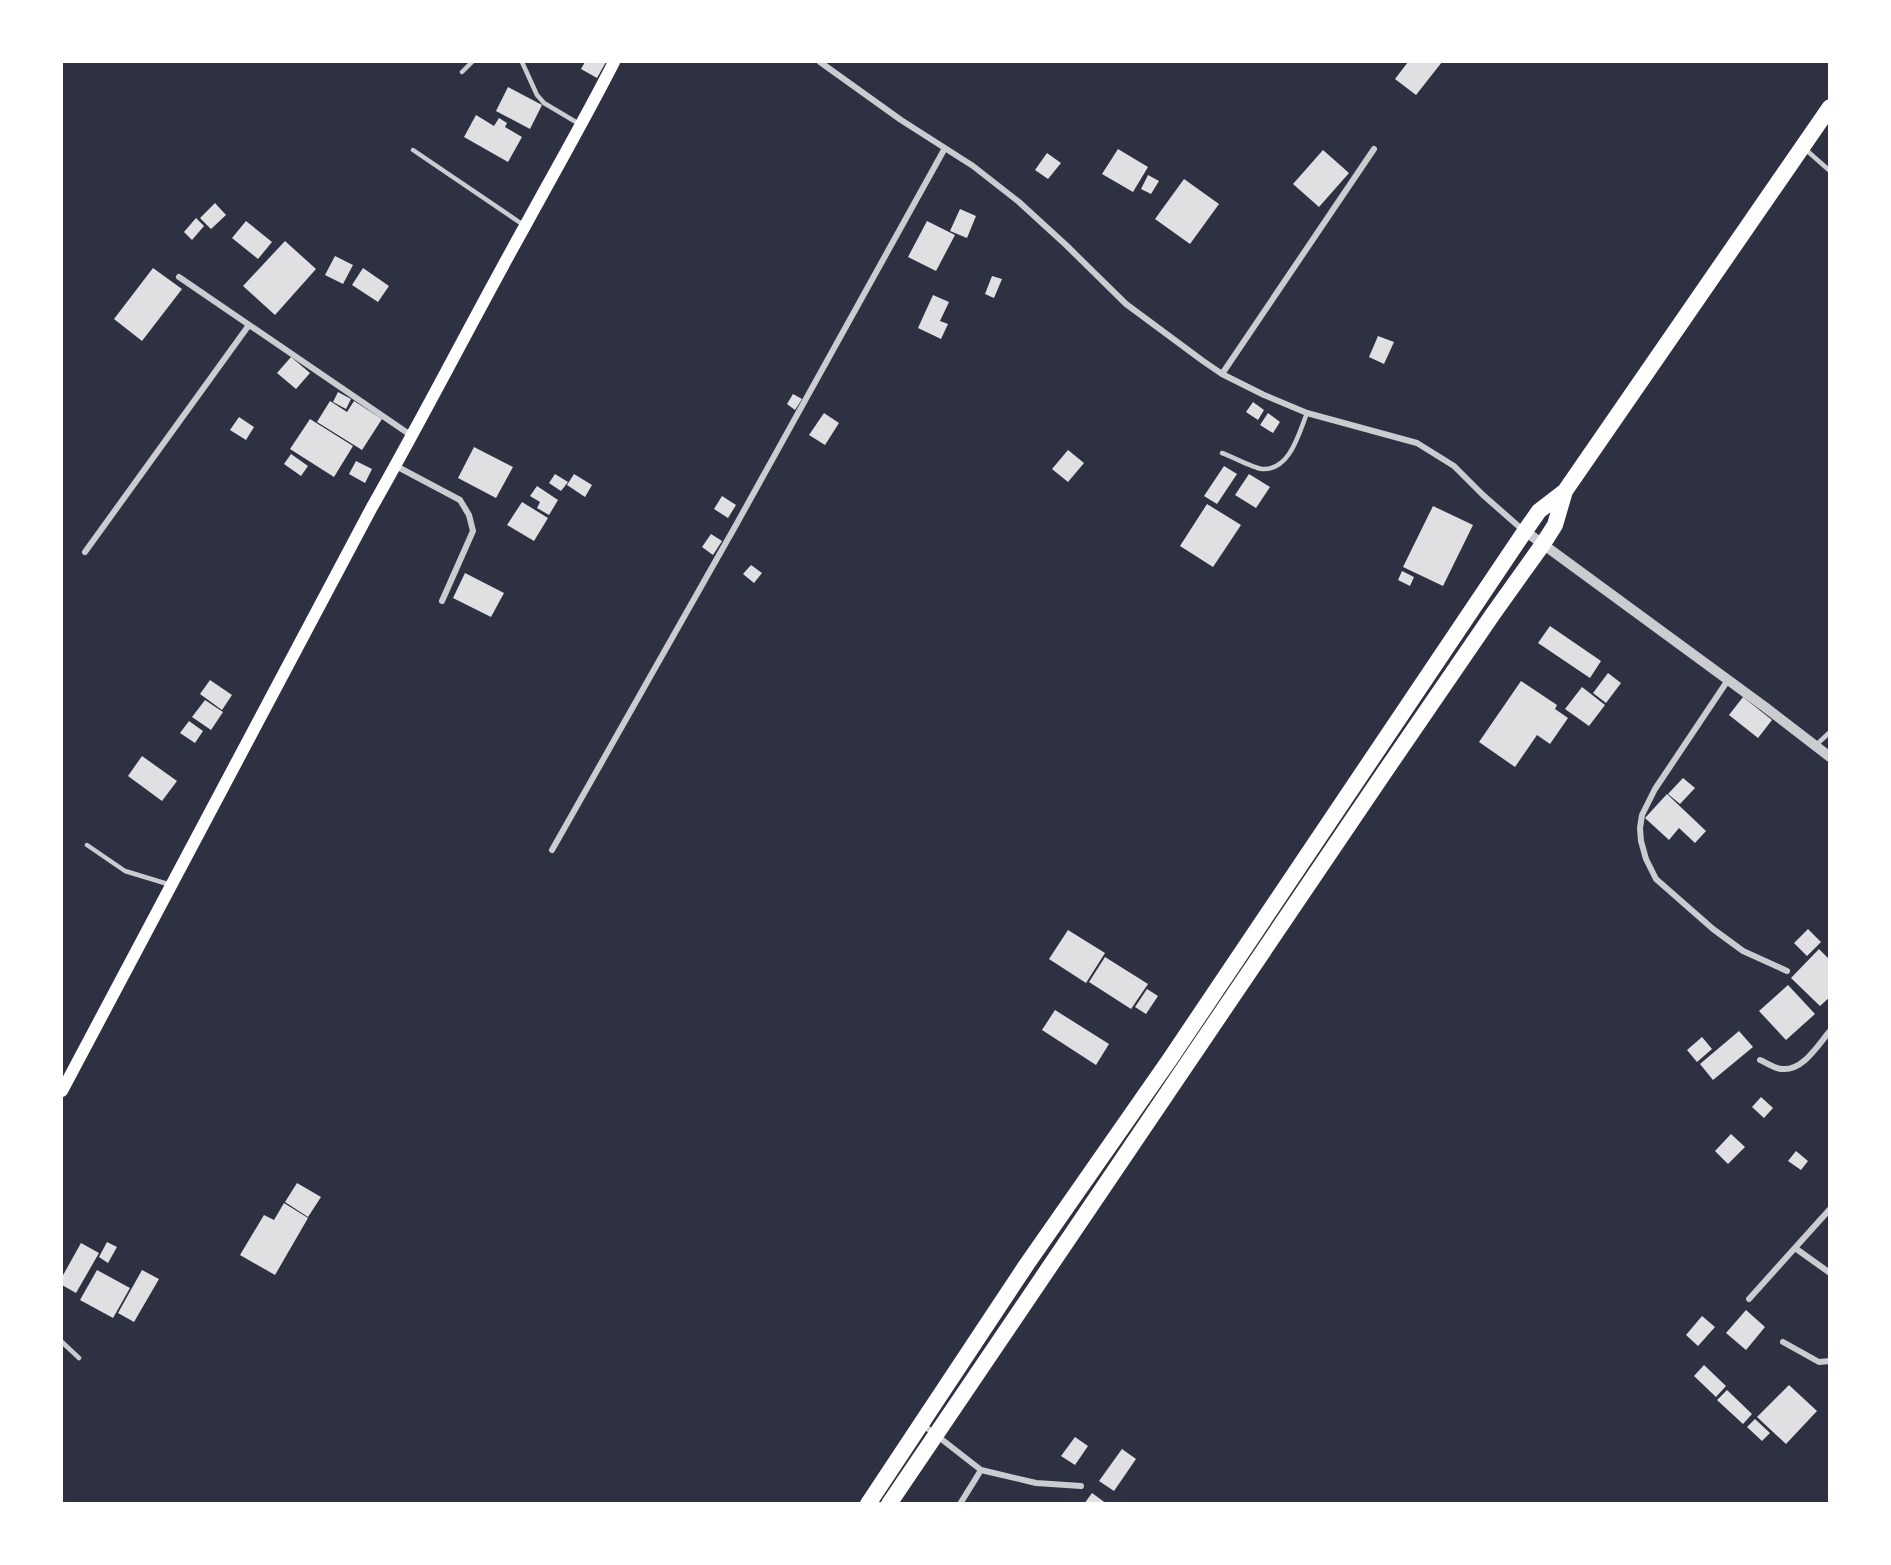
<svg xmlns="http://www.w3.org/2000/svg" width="1891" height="1565" font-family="'Alegreya Sans',sans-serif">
	<rect width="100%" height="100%" fill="#2d3142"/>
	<path fill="#e0e0e3" d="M585 62H606L597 78 581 69Z
		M1408 62H1442L1416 95 1395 79Z
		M508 87 542 105 530 129 496 111Z
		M476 115 494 126 499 118 507 123 505 127 522 137 508 162 464 137Z
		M1118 149 1148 167 1133 192 1102 174Z
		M1323 150 1349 173 1319 207 1293 184Z
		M1047 153 1061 163 1048 179 1035 170Z
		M1148 175 1159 181 1151 194 1141 189Z
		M1184 179 1219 204 1190 244 1155 219Z
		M215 203 226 215 211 229 200 218Z
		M960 209 976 216 967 238 950 231Z
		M196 218 204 226 192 240 184 232Z
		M246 221 272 242 258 259 232 238Z
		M927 221 955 235 936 271 908 257Z
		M285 241 316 269 275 315 243 286Z
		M335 256 353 265 343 284 325 275Z
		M153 268 182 289 142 341 114 319Z
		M363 268 389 286 378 302 352 285Z
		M992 276 1002 279 994 298 985 294Z
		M933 295 949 302 940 321 948 324 941 339 918 328Z
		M1378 336 1394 342 1384 364 1369 357Z
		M291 357 310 373 296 389 277 373Z
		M338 392 351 399 346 409 333 402Z
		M793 394 802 399 795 410 787 404Z
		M330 401 347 412 354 401 382 419 362 450 317 422Z
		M1253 402 1264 410 1258 420 1246 412Z
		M824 413 839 423 825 445 809 435Z
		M1268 413 1280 422 1273 433 1260 425Z
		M239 417 254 427 246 440 230 430Z
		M310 419 353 446 334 477 290 449Z
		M474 447 513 467 496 498 458 478Z
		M1068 450 1084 463 1068 482 1052 469Z
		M291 454 308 466 301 476 284 464Z
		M356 461 372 469 365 483 349 474Z
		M1224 466 1237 474 1217 504 1204 496Z
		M555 474 568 482 561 491 549 483Z
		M574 474 592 485 585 497 567 485Z
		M1249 474 1270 487 1256 508 1235 495Z
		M537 486 558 500 549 515 537 508 540 502 530 496Z
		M722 496 736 505 728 518 714 509Z
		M522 502 548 518 534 541 507 525Z
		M1207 504 1241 525 1213 567 1180 546Z
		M1433 506 1473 525 1443 586 1403 567Z
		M711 534 722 541 713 555 702 547Z
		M751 565 762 573 754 583 743 574Z
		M1402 571 1414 577 1410 586 1398 580Z
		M465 573 504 593 491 617 453 598Z
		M1550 626 1601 661 1590 678 1538 643Z
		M1608 673 1621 683 1606 703 1593 693Z
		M210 680 232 695 222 710 200 694Z
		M1521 681 1557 705 1555 709 1568 718 1550 744 1537 735 1515 767 1479 742Z
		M1582 687 1605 705 1589 726 1565 709Z
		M1743 697 1772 720 1758 738 1729 715Z
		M205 700 223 712 211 730 192 717Z
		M189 721 203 731 195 743 180 733Z
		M142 756 177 781 162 801 128 776Z
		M1683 778 1695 788 1680 804 1668 794Z
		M1667 794 1706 831 1695 843 1679 828 1669 840 1645 818Z
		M1808 929 1821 942 1807 956 1794 943Z
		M1068 930 1105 953 1086 983 1049 959Z
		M1819 949 1830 960V997L1820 1006 1791 978Z
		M1105 957 1148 984 1131 1009 1089 982Z
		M1788 985 1815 1014 1786 1040 1759 1011Z
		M1147 989 1158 996 1146 1014 1135 1007Z
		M1055 1010 1109 1044 1096 1065 1042 1030Z
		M1739 1031 1753 1047 1713 1080 1700 1064Z
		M1702 1037 1712 1049 1697 1062 1687 1050Z
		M1761 1097 1773 1108 1764 1118 1752 1107Z
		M1731 1134 1745 1147 1728 1164 1715 1151Z
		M1796 1151 1808 1161 1801 1170 1788 1161Z
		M297 1183 321 1197 308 1217 285 1202Z
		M284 1203 308 1218 275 1275 240 1255 264 1215 274 1220Z
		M107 1242 117 1247 108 1263 99 1257Z
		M81 1243 99 1253 76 1293 62 1285V1277Z
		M97 1270 130 1288 113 1318 80 1300Z
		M142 1270 159 1279 134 1322 118 1313Z
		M1746 1310 1765 1327 1746 1350 1726 1333Z
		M1702 1316 1715 1327 1698 1346 1686 1335Z
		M1704 1365 1726 1386 1716 1397 1694 1376Z
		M1789 1385 1817 1411 1786 1444 1757 1417Z
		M1727 1390 1752 1414 1743 1424 1717 1400Z
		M1755 1419 1770 1433 1762 1441 1747 1427Z
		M1075 1437 1088 1446 1075 1465 1061 1456Z
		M1122 1449 1136 1459 1114 1491 1099 1481Z
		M1092 1493 1107 1504H1084Z"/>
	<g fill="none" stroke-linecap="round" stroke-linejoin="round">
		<path stroke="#caccd0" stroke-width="4.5" d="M522 62 537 95 544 103 581 125
			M462 72 472 62
			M1805 149 1830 171
			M413 150 525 226
			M1222 453C1231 456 1253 468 1262 469 1290 471 1299 433 1307 413
			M1815 746 1830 732
			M87 845 125 871 171 885
			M62 1342 79 1358"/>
		<path stroke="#caccd0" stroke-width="6" d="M820 62 901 120 973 166 1019 202 1066 245 1126 304 1203 361 1222 374 1264 395 1307 413 1417 443 1454 466 1483 495 1524 531
			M179 277 412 436
			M1222 374 1374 149
			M396 466 460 500 469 515 473 531 442 601
			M85 552 249 325
			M1728 680 1655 789 1642 815 1640 828 1641 841 1646 859 1656 879 1713 929 1743 951 1787 971
			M552 850 736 525 945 148
			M1760 1060C1767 1063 1775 1069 1782 1069 1803 1071 1818 1045 1830 1031
			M1795 1248 1830 1273
			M1749 1299 1830 1209
			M1783 1342 1819 1362 1830 1361
			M922 1424 981 1470 1036 1483 1081 1486
			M960 1504 981 1470"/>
		<path stroke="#caccd0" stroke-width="10" d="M1525 531 1765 707 1830 757"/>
		<path stroke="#fff" stroke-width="12" d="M62 1091 372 507C425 414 473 319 525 226 555 171 586 117 614 62"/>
		<path stroke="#fff" stroke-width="16" d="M868 1504 1027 1264 1170 1059 1525 531 1539 511 1565 491 1830 107
			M889 1504 1384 773 1493 614 1543 544 1555 525 1565 491"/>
	</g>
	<rect width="1891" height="1565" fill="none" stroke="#ffffff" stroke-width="126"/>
</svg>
